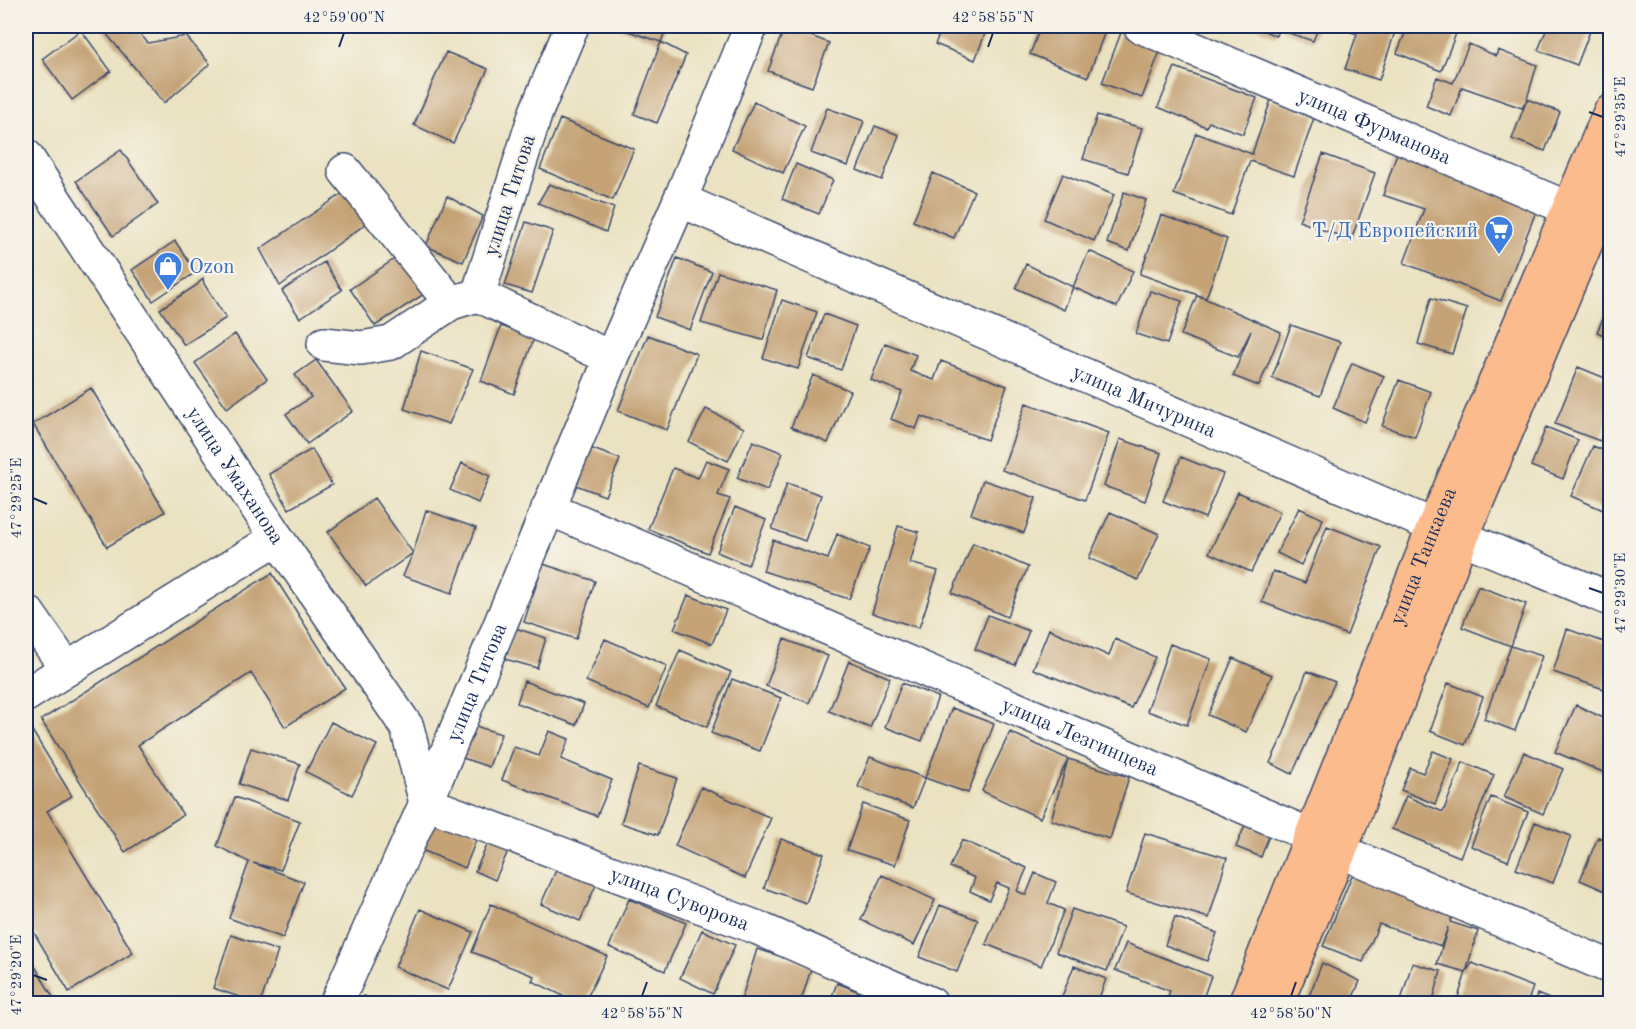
<svg xmlns="http://www.w3.org/2000/svg" width="1636" height="1029" font-family="'Old Standard TT',serif">
	<rect width="100%" height="100%" fill="#f7f3e8"/>
	<filter id="ink" filterUnits="userSpaceOnUse"><feTurbulence type="fractalNoise" baseFrequency=".0167" numOctaves="2"/><feDisplacementMap in="SourceGraphic" scale="12" xChannelSelector="R" yChannelSelector="G"/><feConvolveMatrix kernelMatrix="1 2 1 2 8 2 1 2 1" color-interpolation-filters="sRGB"/></filter>
	<filter id="wash" filterUnits="userSpaceOnUse"><feTurbulence type="fractalNoise" baseFrequency=".008" numOctaves="4" result="noise"/><feDisplacementMap in="SourceGraphic" scale="24" xChannelSelector="R" yChannelSelector="G"/><feGaussianBlur stdDeviation="1.35" result="paint"/><feColorMatrix in="noise" values="0 0 0 0 0 0 0 0 0 0 0 0 0 0 0 0 0 1.4 0 .05"/><feComposite in="paint" operator="in"/></filter>
	<g filter="url(#wash)">
		<rect width="100%" height="100%" fill="#eae2c1"/>
		<g id="blocks">
			<path fill="#c5a377" d="M100 26H133L148 43 186 36 210 64 164 103Z
				M613 26H667L661 42Z
				M785 26 829 43 812 87 768 71Z
				M943 26H988L975 60 935 44Z
				M1041 26H1107L1088 77 1030 54Z
				M1253 26H1280L1276 36Z
				M1285 26H1319L1313 41 1283 31Z
				M1334 26H1375L1395 32 1379 80 1345 69 1357 34Z
				M1408 26H1459L1441 71 1397 53Z
				M1548 26H1592L1577 65 1538 50Z
				M81 30 111 71 72 100 42 59Z
				M1122 30 1162 46 1142 98 1102 83Z
				M661 42 686 55 657 123 634 114Z
				M1469 44 1496 56 1498 50 1537 65 1527 99 1522 108 1462 87 1451 116 1426 106 1437 77 1453 83Z
				M446 52 488 69 453 143 414 125Z
				M1175 67 1257 98 1243 134 1209 122 1206 127 1158 107Z
				M1527 99 1560 112 1545 151 1512 139Z
				M1271 100 1315 115 1294 176 1250 161 1231 215 1174 194 1196 133 1252 154Z
				M754 102 805 126 783 173 732 149Z
				M827 108 864 121 848 166 811 153Z
				M1097 115 1142 128 1128 173 1083 159Z
				M560 119 634 149 613 200 540 169Z
				M875 126 899 135 882 180 857 170Z
				M121 150 158 204 113 236 76 181Z
				M1397 153 1539 204 1501 301 1404 263 1424 209 1383 195Z
				M1323 154 1375 173 1351 240 1299 221Z
				M796 164 833 180 819 214 782 199Z
				M933 173 974 191 954 238 913 221Z
				M1063 174 1114 195 1094 241 1044 219Z
				M549 184 614 208 606 232 538 203Z
				M348 190 371 220 280 286 260 249Z
				M1124 192 1146 200 1129 251 1107 243Z
				M447 196 483 216 463 262 426 246Z
				M1161 215 1227 239 1206 298 1140 274Z
				M526 222 553 231 532 293 505 285Z
				M175 241 196 272 153 301 132 270Z
				M1089 251 1133 271 1117 307 1073 287Z
				M402 254 427 292 375 326 350 289Z
				M677 258 712 272 690 330 655 317Z
				M324 262 342 290 300 318 282 291Z
				M1026 264 1073 287 1064 310 1016 288Z
				M718 272 777 290 763 340 701 323Z
				M203 278 204 284 226 318 184 345 160 309 197 285Z
				M1150 291 1182 301 1167 344 1136 334Z
				M1197 295 1281 332 1259 386 1233 376 1251 331 1238 357 1181 335Z
				M1431 298 1467 309 1452 354 1418 344Z
				M782 300 817 312 798 369 763 358Z
				M1610 303V338L1597 332Z
				M824 314 856 326 841 370 808 358Z
				M1291 325 1340 342 1320 396 1272 378Z
				M501 326 534 338 514 394 481 381Z
				M235 334 267 379 227 408 195 363Z
				M648 335 697 354 667 430 618 411Z
				M885 343 916 355 910 371 934 380 941 361 1007 386 987 440 921 416 916 429 891 419 902 392 871 380Z
				M421 351 473 369 449 424 404 409Z
				M316 360 353 411 307 444 286 414 311 397 295 375Z
				M1352 363 1384 376 1365 422 1333 408Z
				M1578 367 1610 380V415L1600 441 1555 424Z
				M813 375 850 391 828 443 791 427Z
				M1399 380 1431 392 1415 437 1382 426Z
				M91 388 165 512 107 547 33 424Z
				M1026 403 1109 433 1085 500 1002 470Z
				M706 409 744 428 728 461 689 442Z
				M1546 427 1578 440 1563 479 1531 466Z
				M1120 439 1161 453 1145 501 1104 486Z
				M753 441 783 453 767 490 737 478Z
				M1593 446 1610 453V513L1571 496Z
				M590 448 620 459 605 496 576 485Z
				M312 449 332 485 289 509 269 474Z
				M1181 457 1223 474 1205 518 1163 501Z
				M706 460 729 469 718 495 730 499 708 553 648 529 673 468 698 478Z
				M462 463 490 476 478 503 450 490Z
				M983 480 1036 498 1024 533 971 514Z
				M787 483 821 495 805 541 772 529Z
				M1238 492 1280 512 1251 572 1209 553Z
				M374 498 413 553 366 586 328 532Z
				M735 507 766 520 748 565 717 552Z
				M1299 508 1323 519 1301 565 1277 553Z
				M426 510 476 528 452 593 403 576 413 553Z
				M1110 512 1159 534 1138 580 1089 558Z
				M898 526 919 532 910 563 938 571 919 628 872 613Z
				M1327 526 1381 547 1347 635 1262 602 1273 571 1305 583Z
				M837 534 870 548 849 599 763 571 773 540 828 559Z
				M973 543 1028 567 1007 617 952 593Z
				M543 564 595 581 576 639 524 622Z
				M272 573 345 688 285 727 251 673 138 745 183 815 125 852 41 720Z
				M1478 586 1526 604 1511 646 1462 627Z
				M688 595 726 610 712 644 674 629Z
				M988 615 1029 631 1015 665 975 649Z
				M515 628 546 638 537 668 505 659Z
				M1049 629 1109 656 1115 639 1155 657 1131 708 1033 669Z
				M1567 629 1610 644V669L1604 689 1553 672Z
				M605 639 667 666 649 708 586 681Z
				M784 639 828 656 809 703 766 686Z
				M1170 644 1211 659 1187 725 1147 711Z
				M1511 646 1542 656 1515 731 1484 719Z
				M680 650 731 672 707 727 656 706Z
				M1233 658 1272 675 1246 732 1208 715Z
				M849 661 890 678 870 728 829 711Z
				M1307 671 1335 682 1292 774 1270 763 1284 733Z
				M732 679 781 698 760 751 711 733Z
				M524 681 584 704 576 725 517 703Z
				M902 683 938 697 922 741 885 727Z
				M1448 683 1483 697 1465 745 1430 731Z
				M1576 705 1610 721V775L1555 752Z
				M952 708 994 724 968 793 925 778Z
				M331 722 377 745 352 795 306 772Z
				M28 724 72 796 47 811 133 953 69 992 26 919V725Z
				M472 725 501 734 489 767 460 757Z
				M549 731 569 739 561 759 612 780 597 816 502 780 514 747 539 756Z
				M1010 732 1068 759 1040 818 982 791Z
				M251 748 300 764 288 800 239 784Z
				M1433 751 1453 759 1435 804 1401 790 1410 768 1423 773Z
				M1524 752 1563 769 1543 814 1504 797Z
				M870 757 925 778 913 808 858 787Z
				M1068 759 1129 777 1110 839 1051 820Z
				M1463 762 1494 775 1460 857 1392 829 1406 796 1443 812Z
				M639 766 677 778 658 835 621 823Z
				M701 787 771 818 745 878 675 846Z
				M235 797 300 821 281 870 253 863 304 882 283 938 229 918 249 862 217 846Z
				M1491 797 1528 812 1508 861 1471 846Z
				M863 804 910 820 895 865 847 850Z
				M435 816 479 833 465 868 422 850Z
				M1535 822 1571 836 1553 883 1516 869Z
				M1246 823 1270 833 1261 857 1236 847Z
				M494 831 513 840 495 880 475 871Z
				M1145 833 1227 858 1209 918 1126 893Z
				M1598 837 1610 842V893L1580 880Z
				M781 839 824 854 806 903 764 888Z
				M962 840 1027 868 1017 891 1026 895 1035 873 1056 882 1048 903 1064 910 1041 966 986 944 1009 888 997 883 989 900 970 891 975 878 950 867Z
				M558 866 597 883 580 921 541 904Z
				M1355 868 1454 911 1450 922 1478 931 1466 972 1437 964 1448 927 1441 946 1379 924 1363 962 1323 946Z
				M882 875 935 900 914 945 861 920Z
				M629 899 686 923 665 971 609 947Z
				M491 904 607 956 584 1004H580L532 981 534 976 472 952Z
				M940 905 978 920 957 972 919 957Z
				M420 909 473 932 448 990 395 967Z
				M1072 909 1123 927 1107 971 1056 952Z
				M1175 917 1217 933 1207 961 1165 945Z
				M702 930 735 945 713 994 680 978Z
				M231 935 278 951 260 1004 213 988Z
				M1126 943 1211 976 1201 1004H1165L1170 991 1115 970Z
				M757 949 812 966 800 1004H740Z
				M26 951 57 1004H26Z
				M1322 963 1360 981 1350 1004H1306Z
				M1412 963 1441 971 1432 1004H1400Z
				M1472 963 1533 987 1527 1004H1456L1466 972Z
				M1074 966 1106 979 1097 1004H1059Z
				M837 983 872 997 869 1004H829Z
				M1537 994 1559 1003V1004H1534Z
				M364 996 383 1003V1004H361Z
				M412 996 430 1003V1004H410Z"/>
		</g>
	</g>
	<g filter="url(#ink)">
		<use href="#blocks" fill-opacity="0" stroke="#3a4a6d" stroke-width="1.5"/>
		<g fill="none" stroke-linecap="round" stroke-linejoin="round">
			<g stroke="#3a4a6d" stroke-width="36">
				<g id="minor">
					<path d="M572 26 536 112 478 295 611 358"/>
					<path id="s1" d="M1140 26 1570 209 1596 221"/>
					<path id="s2" d="M26 156 277 538 407 727 426 803 758 928 931 1004"/>
					<path d="M345 171 451 303 478 295"/>
					<path id="s3" d="M680 200 1434 526 1610 599"/>
					<path d="M324 344 361 348 391 343 451 303"/>
					<path id="s4" d="M548 508 1312 836 1340 851 1610 967"/>
					<path d="M26 615 28 613 67 669 277 538"/>
					<path d="M26 695 67 669"/>
					<path id="s5" d="M336 1004 426 803 611 358 680 200 751 26"/>
				</g>
			</g>
			<g stroke="#3a4a6d" stroke-width="36">
				<g id="major">
					<path id="s6" d="M1245 1004 1434 526 1610 112"/>
					<path d="M1276 1004 1340 851 1462 537 1610 186"/>
				</g>
			</g>
			<use href="#minor" stroke="#fff" stroke-width="33"/>
			<use href="#major" stroke="#fbbb8c" stroke-width="33"/>
		</g>
	</g>
	<path fill="none" stroke="#1b2f5e" stroke-width="2" d="M339 47 344 33M988 47 993 33M1589 112 1603 117M33 498 47 504M1589 588 1603 593M33 975 47 980M642 996 647 982M1291 996 1296 982"/>
	<defs>
		<g id="supermarket-pin" transform="scale(1.5)"><path d="M0 17L-7.5 6A9.5 9.5 0 1 1 7.5 6Z" fill="#3f7fe0" stroke="#f7f3e8"/><path d="M-6-5.5h2.5l.6 2H6L4.5 2H-2.5L-4.4-4H-6ZM-1.5 3.2a1.3 1.3 0 1 0 .1 0ZM3 3.2a1.3 1.3 0 1 0 .1 0Z" fill="#fff"/></g>
		<g id="shop-pin" transform="scale(1.5)"><path d="M0 17L-7.5 6A9.5 9.5 0 1 1 7.5 6Z" fill="#3f7fe0" stroke="#f7f3e8"/><path d="M-5-2.5h2.3a2.7 3.5 0 0 1 5.4 0H5L5.5 6h-11ZM-1.5-2.5h3a1.5 2.3 0 0 0-3 0Z" fill="#fff"/></g>
	</defs>
	<g fill-rule="evenodd">
		<use href="#supermarket-pin" x="1499" y="230"/>
		<use href="#shop-pin" x="168" y="266"/>
	</g>
	<g text-anchor="middle" stroke-width="4.5" stroke-linejoin="round" paint-order="stroke">
		<g font-size="21" fill="#1b2f5e" stroke="#f7f3e8">
			<text dy="7" stroke="none"><textPath href="#s1" startOffset="255">улица Фурманова</textPath></text>
			<text transform="translate(509 195) rotate(-72)" y="7">улица Титова</text>
			<text dy="7" stroke="none"><textPath href="#s3" startOffset="506">улица Мичурина</textPath></text>
			<text dy="7" stroke="none"><textPath href="#s2" startOffset="382">улица Умаханова</textPath></text>
			<text dy="7" stroke="none"><textPath href="#s6" startOffset="482">улица Танкаева</textPath></text>
			<text dy="7" stroke="none"><textPath href="#s5" startOffset="351">улица Титова</textPath></text>
			<text dy="7" stroke="none"><textPath href="#s4" startOffset="579">улица Лезгинцева</textPath></text>
			<text dy="7" stroke="none"><textPath href="#s2" startOffset="1036">улица Суворова</textPath></text>
		</g>
		<g font-size="21" fill="#366cbe" stroke="#f7f3e8" text-anchor="end">
			<text x="1478" y="237">Т/Д Европейский</text>
			<text x="189" y="273" text-anchor="start">Ozon</text>
		</g>
	</g>
	<rect width="1636" height="1029" fill="none" stroke="#f7f3e8" stroke-width="66"/>
	<rect x="33" y="33" width="1570" height="963" fill="none" stroke="#1b2f5e" stroke-width="2"/>
	<g font-size="15" text-anchor="middle" fill="#1b2f5e">
		<text x="344" y="22">42°59'00"N</text>
		<text x="993" y="22">42°58'55"N</text>
		<text transform="translate(1620 117) rotate(-90)" y="5">47°29'35"E</text>
		<text transform="translate(16 498) rotate(-90)" y="5">47°29'25"E</text>
		<text transform="translate(1620 593) rotate(-90)" y="5">47°29'30"E</text>
		<text transform="translate(16 975) rotate(-90)" y="5">47°29'20"E</text>
		<text x="642" y="1018">42°58'55"N</text>
		<text x="1291" y="1018">42°58'50"N</text>
	</g>
</svg>
